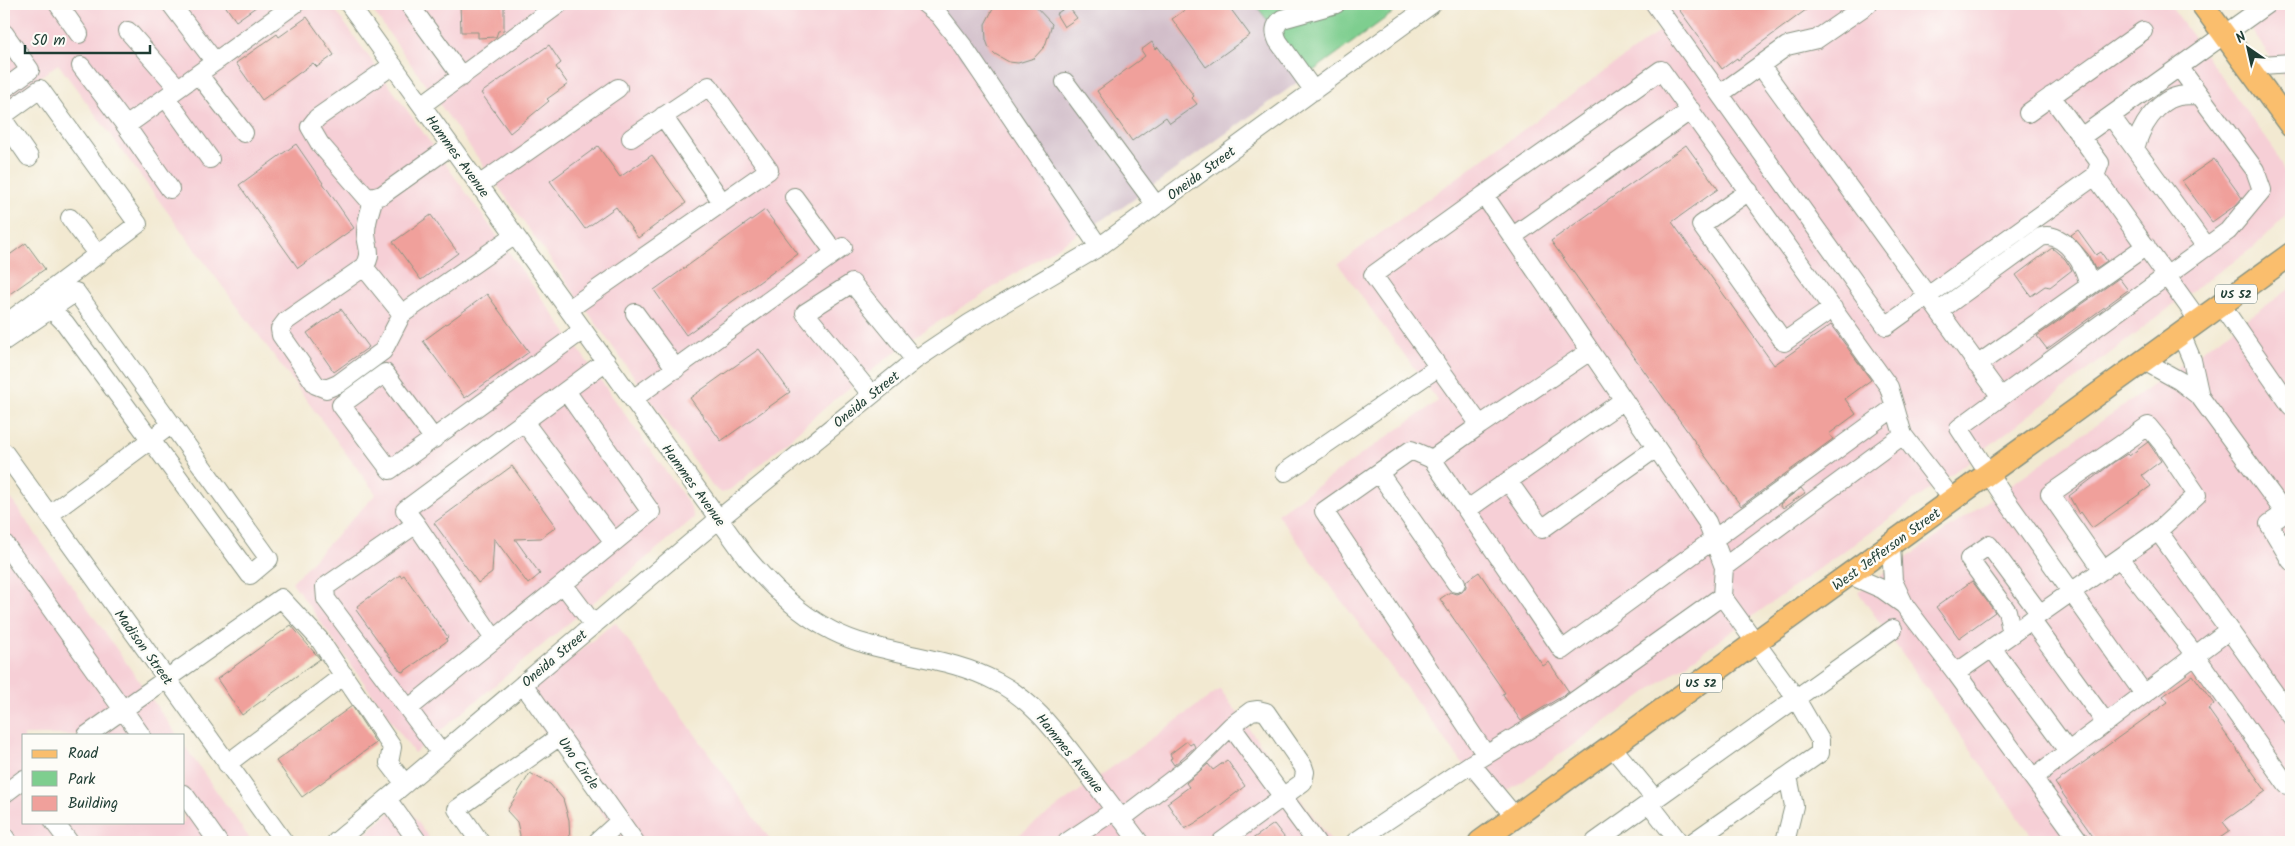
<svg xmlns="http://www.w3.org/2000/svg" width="2295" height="846" font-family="Kalam,sans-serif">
	<rect width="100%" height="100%" fill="#fdfcf7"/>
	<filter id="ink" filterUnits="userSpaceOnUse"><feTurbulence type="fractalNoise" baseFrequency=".02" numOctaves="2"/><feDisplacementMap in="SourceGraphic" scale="10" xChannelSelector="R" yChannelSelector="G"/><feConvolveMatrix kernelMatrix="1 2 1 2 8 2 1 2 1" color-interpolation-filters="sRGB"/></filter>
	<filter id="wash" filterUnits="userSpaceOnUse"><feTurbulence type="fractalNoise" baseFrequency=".0096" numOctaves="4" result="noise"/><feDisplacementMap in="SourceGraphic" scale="20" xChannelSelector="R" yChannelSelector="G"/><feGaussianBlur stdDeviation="1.12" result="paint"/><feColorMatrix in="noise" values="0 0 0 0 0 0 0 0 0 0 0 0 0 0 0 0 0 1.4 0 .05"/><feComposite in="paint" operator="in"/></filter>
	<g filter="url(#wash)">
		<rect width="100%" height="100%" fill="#f2e9d1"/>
		<path fill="#f6cfd6" d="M4 4H331L690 505 694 518 414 753 292 582 376 494 58 64 4 103Z
			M368 4H943L941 26 1078 234 916 336 834 400 733 488 722 493 712 486Z
			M1642 4H2169L2273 148 2286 176 2290 193V203L2284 218 2254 247 2185 296 1964 465 1492 803 1277 514 1438 401 1338 264 1660 31Z
			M2232 4H2291V86L2235 7Z
			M2291 288V842H2036L1858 592Z
			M4 489 177 735H24V822H184V745L252 842H4Z
			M615 622 772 842H623L521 699Z
			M1220 689 1332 842H1009Z
			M403 801 432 842H356Z"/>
		<path fill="#d1bdc9" d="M943 4H1255L1309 74 1123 207 1078 234 941 26Z"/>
		<path fill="#7ece8f" stroke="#4e8662" d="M1255 4H1405L1309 74Z"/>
		<g id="blocks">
			<path fill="#f0a09b" d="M224 4H260L236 21Z
				M460 4H504V30L498 31 496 37 478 38V32H461Z
				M1000 4H1033L1052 24 1045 46 1034 58 1018 63 1009 62 995 54 989 48 986 40 985 24 993 9Z
				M1193 4H1227L1250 35 1206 67 1172 19Z
				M1675 4H1814L1738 60 1737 58 1722 69Z
				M1068 6 1077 18 1064 27 1056 14Z
				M307 17 334 55 317 67 313 63 262 100 236 63 277 34 279 37Z
				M1152 42 1156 49 1158 47 1194 96 1192 98 1197 104 1170 123 1166 117 1132 141 1097 91 1145 56 1141 50Z
				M549 45 561 63 556 67 568 84 547 99 549 101 510 133 481 93Z
				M296 144 354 228 298 268 239 185Z
				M1686 145 1718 189 1672 222 1774 365 1831 325 1871 380 1845 399 1856 414 1829 434 1833 439 1741 506 1551 241Z
				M598 146 620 177 652 155 686 203 638 238 616 207 585 229 550 181Z
				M2214 159 2242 198 2236 205 2212 222 2182 181Z
				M765 210 798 254 686 335 654 290Z
				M431 215 458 253 421 280 393 242Z
				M2078 230 2096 255 2101 252 2107 261 2095 269 2088 254 2071 235Z
				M26 243 45 269 4 298V259Z
				M2052 248 2065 259 2072 270 2050 287 2045 286 2031 296 2016 275Z
				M2119 278 2128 290 2047 349 2037 336Z
				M487 294 529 352 465 398 423 341Z
				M341 309 369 347 334 372 307 333Z
				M759 349 790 392 721 441 690 398Z
				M2148 442 2161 461 2142 475 2151 486 2092 528 2081 512 2079 514 2069 496 2114 462 2127 454 2129 456Z
				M512 466 556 527 541 538 515 539 540 574 528 584 494 538 492 573 478 583 434 523Z
				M1801 488 1805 493 1783 508 1780 504Z
				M1479 572 1543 666 1549 662 1569 692 1521 721 1502 694 1505 693 1440 599 1450 592 1456 594 1462 592 1466 587V581Z
				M400 575 401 577 404 575 448 637 446 639 447 641 403 672 400 671 356 610 358 608 357 606Z
				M1972 581 1995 612 1959 638 1936 607Z
				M291 625 320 659 242 715 217 679Z
				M2193 675 2214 704 2208 709 2266 791 2223 822 2230 831 2214 842H2097L2055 783 2168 702 2163 696Z
				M352 706 376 743 302 797 276 761Z
				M1187 741 1190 745 1193 743 1195 747 1174 765 1170 759 1172 758 1170 754Z
				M1227 760 1245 786 1205 817 1185 829 1167 803 1189 787 1186 783 1208 764 1213 770Z
				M530 773 550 784 563 799 569 820 570 842H519L520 835 517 822 507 811Z
				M1274 824 1288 842H1248Z"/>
		</g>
	</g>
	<g filter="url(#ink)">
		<use href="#blocks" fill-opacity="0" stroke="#889382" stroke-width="1"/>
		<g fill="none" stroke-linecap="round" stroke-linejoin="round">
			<g stroke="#889382" stroke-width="20">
				<path id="minor" d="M58 4 79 34
					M171 4 215 62
					M349 4 746 557C779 596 815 630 866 644 910 657 956 660 997 682 1034 701 1057 734 1082 766 1101 791 1120 817 1139 842
					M409 4 462 77
					M925 4 939 15 963 46 1099 247
					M1655 4 1886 326 2095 176
					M128 31 178 88
					M4 33 30 70 4 89
					M393 65 317 118 310 127 320 144 368 199 382 195 451 146
					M1760 65 2001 397 1959 428 2004 497 2144 694
					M81 66 126 126
					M2248 66 2291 63
					M198 74 244 133
					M1065 82 1156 205
					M1314 91 1278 41C1274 32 1274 26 1282 19L1336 4
					M1720 94 1787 46 1817 39 1868 4
					M2051 96 2100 163 2095 176 2199 321
					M166 98 210 159
					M422 105 559 4
					M2028 113 2143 31
					M4 115 40 89 138 224 4 325
					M663 116 722 202
					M2111 116 2206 247
					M4 121 29 157
					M2081 137 2267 4
					M2135 149C2140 128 2156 101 2179 96 2186 95 2193 95 2199 95
					M479 185 618 88
					M170 189 126 126 295 4
					M1749 191 1701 225 1784 342 1833 308
					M374 197C371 208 366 221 366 232 366 246 374 254 364 267L286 321 280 329 281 335 316 385 326 389 338 384 383 351 402 314
					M794 197 835 253
					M70 218 98 255
					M1512 237 1691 110
					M364 267 402 314 515 235
					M2221 305 2291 406
					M569 309 769 170 709 86 631 138
					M1939 311 2041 237C2064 230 2088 267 2088 286
					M635 313 676 369
					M2181 334 2192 360 2200 397
					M4 341 76 292 269 559 250 575 65 323 50 308
					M2144 361 2180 381 2200 397 2285 513 2291 509
					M1977 365 2146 246
					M871 394 805 313 852 283 915 360
					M2001 397 2228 231 2262 190 2255 170 2179 67
					M633 399 843 247
					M524 422 614 542
					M1480 425 1590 351
					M434 439 385 373 341 405 390 470 583 330
					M4 452 284 842
					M1432 459 1480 425 1373 275 1484 195
					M1285 472 1437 368
					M1379 473 1456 583
					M1508 481 1542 529 1656 448
					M1468 509 1624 400
					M2285 513 2269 524 2291 561
					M49 515 172 424
					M416 524 494 639
					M2158 531 2291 716
					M4 543 141 735
					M1891 545 1893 581 1905 606 1956 673
					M2120 558 2195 655 2287 785 2291 782
					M1724 567 1707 522 1484 195 1661 70 1889 387 1903 435
					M1850 575 1882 589 1903 604
					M563 584 651 512 566 391
					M1722 596 1724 567 1903 435 1953 500
					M2031 620 2106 723
					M2012 634 2007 611 1969 559 1989 545 2040 614
					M1992 648 2068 751
					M523 684 635 842
					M408 709 563 584 594 625
					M1231 726 1316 842
					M87 735 281 598 319 639 392 747 389 763 405 784
					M1612 747 1655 799
					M441 753 326 599 325 587 416 524 405 510 606 361
					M1486 755 1324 511 1411 450 1432 459 1562 650 1895 407
					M227 764 344 675
					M1471 764 1569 705 1722 596 1795 697 1820 740V753L1693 842
					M2033 778 2229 630
					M4 794 24 779
					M184 794 218 842
					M387 799 418 842
					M1649 803 1679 842
					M1121 819 1193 764 1231 726 1251 711 1258 710 1266 712 1303 766 1305 772 1303 782 1221 842
					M54 822 69 842
					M4 836 8 842
					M336 842 719 519 915 360 970 323 1099 247 1432 4
					M480 842 457 809 560 736
					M597 842 620 821
					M1067 842 1115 810
					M1355 842 1471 764 1515 817
					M1595 842 1893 629
					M1785 842 1794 806 1788 776
					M2080 842 1956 673 2158 531 2197 495 2162 443 2148 426 2050 494 2103 570"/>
			</g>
			<g stroke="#889382" stroke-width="25">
				<path id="major" d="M2202 4 2291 126
					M1480 842 2291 254"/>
			</g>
			<use href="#minor" stroke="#fff" stroke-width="18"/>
			<use href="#major" stroke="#fabe6d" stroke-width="22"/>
		</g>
	</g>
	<g text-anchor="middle" stroke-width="5" stroke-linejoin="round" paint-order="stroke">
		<g fill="#fdfcf7" stroke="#62766e" stroke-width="1">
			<rect x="2215" y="284.5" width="42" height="19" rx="4"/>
			<rect x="1680" y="673.5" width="42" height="19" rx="4"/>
		</g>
		<g font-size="12" font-weight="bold" fill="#1f3d34">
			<text x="2236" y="298">US 52</text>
			<text x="1701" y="687">US 52</text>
		</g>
		<g font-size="14" fill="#1f3d34" stroke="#fdfcf7">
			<text transform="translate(458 156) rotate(54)" y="5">Hammes Avenue</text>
			<text transform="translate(1201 173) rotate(-36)" y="5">Oneida Street</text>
			<text transform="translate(866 399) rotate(-39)" y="5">Oneida Street</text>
			<text transform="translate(694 485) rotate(54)" y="5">Hammes Avenue</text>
			<text transform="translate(1886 549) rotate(-36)" y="5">West Jefferson Street</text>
			<text transform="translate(144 647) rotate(54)" y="5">Madison Street</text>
			<text transform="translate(554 658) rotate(-40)" y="5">Oneida Street</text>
			<text transform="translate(1070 753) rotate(51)" y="5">Hammes Avenue</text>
			<text transform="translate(579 763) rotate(55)" y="5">Uno Circle</text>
		</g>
	</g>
	<rect width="2295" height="846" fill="none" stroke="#fdfcf7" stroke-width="20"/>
	<rect x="22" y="734" width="162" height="90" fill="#fdfcf7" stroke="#a4b0a9"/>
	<rect x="32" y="750" width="25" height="8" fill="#fabe6d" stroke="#a4b0a9"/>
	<text x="68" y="758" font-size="15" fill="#1f3d34">Road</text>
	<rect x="32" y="771" width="25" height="15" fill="#7ece8f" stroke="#a4b0a9"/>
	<text x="68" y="784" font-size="15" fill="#1f3d34">Park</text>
	<rect x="32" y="796" width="25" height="15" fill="#f0a09b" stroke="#a4b0a9"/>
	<text x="68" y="808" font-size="15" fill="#1f3d34">Building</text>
	<g transform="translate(2248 48) rotate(326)" stroke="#fdfcf7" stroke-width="4" paint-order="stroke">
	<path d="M0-4L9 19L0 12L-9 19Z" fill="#1f3d34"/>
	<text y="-8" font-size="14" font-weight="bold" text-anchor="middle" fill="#1f3d34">N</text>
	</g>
	<path d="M25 45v8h125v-8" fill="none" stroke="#1f3d34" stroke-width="2.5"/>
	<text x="32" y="45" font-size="15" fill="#1f3d34" stroke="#fdfcf7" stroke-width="4" paint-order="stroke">50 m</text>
</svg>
